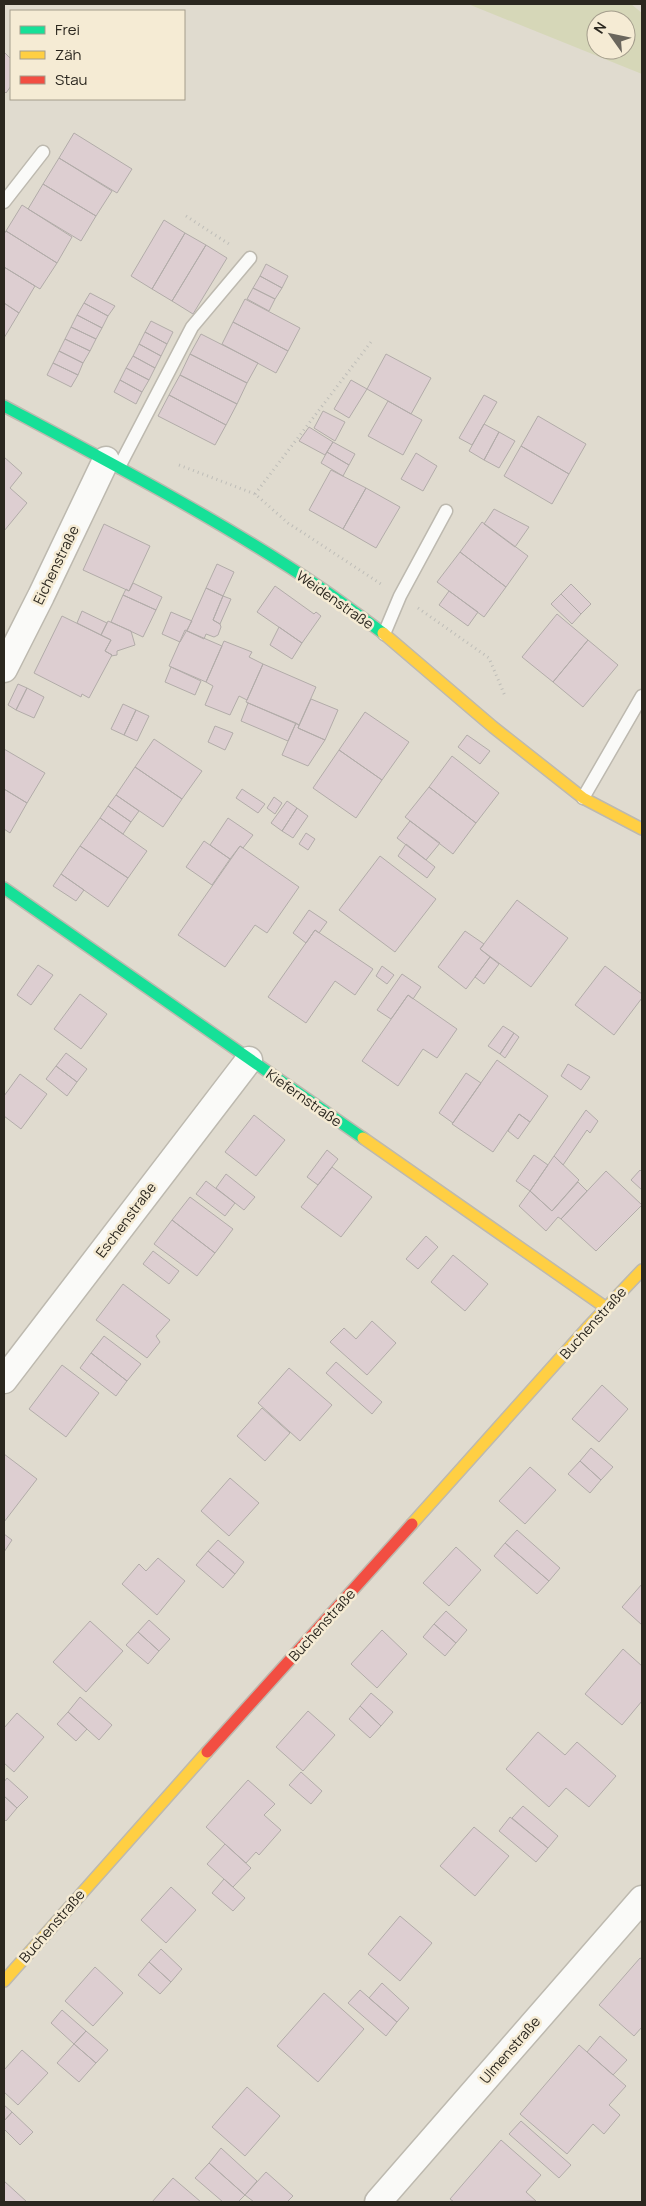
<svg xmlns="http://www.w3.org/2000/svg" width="646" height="2206" font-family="Manrope,sans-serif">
	<rect width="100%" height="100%" fill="#e0dbcf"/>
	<path fill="#d6d7b8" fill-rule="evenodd" d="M468 4H631L642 13V74ZM596 20H626V50H596Z"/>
	<path fill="#ddced1" stroke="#b2aca9" d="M4 52 11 59V86L6 93 4 91Z
		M74 133 132 169 117 193 59 158Z
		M59 158 112 191 96 216 43 184Z
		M43 184 96 216 81 241 28 209Z
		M22 205 72 237 57 263 6 231Z
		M164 220 185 233 152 289 131 276Z
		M6 231 57 263 40 289 4 267V234Z
		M185 233 206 245 172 301 152 289Z
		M206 245 227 258 193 314 172 301Z
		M266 264 288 276 282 288 260 276Z
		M4 267 35 286 19 313 4 303Z
		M260 276 282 288 275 299 253 288Z
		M253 288 275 299 269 311 247 299Z
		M90 293 115 306 108 316 84 303Z
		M245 299 300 328 288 351 233 322Z
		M4 303 19 313 4 338Z
		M84 303 108 316 102 328 77 315Z
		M77 315 102 328 96 339 71 327Z
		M151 321 173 332 167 344 145 332Z
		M233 322 288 351 276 373 222 344Z
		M71 327 96 339 90 351 65 339Z
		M145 332 167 344 161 356 139 344Z
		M201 334 258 363 247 383 190 354Z
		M65 339 90 351 83 363 59 351Z
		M139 344 161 356 155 368 133 356Z
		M59 351 83 363 78 375 53 363Z
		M190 354 247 383 237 404 180 375Z
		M386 354 431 378 411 414 367 389Z
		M133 356 155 368 149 380 126 368Z
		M53 363 78 375 71 387 47 375Z
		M126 368 149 380 142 392 120 380Z
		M180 375 237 404 226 425 169 395Z
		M120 380 142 392 136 404 114 392Z
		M351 380 367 389 349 418 334 409Z
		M169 395 226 425 215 445 158 416Z
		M484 395 497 402 472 445 459 438Z
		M388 401 422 420 403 455 368 436Z
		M323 411 345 422 335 441 314 428Z
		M538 416 586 444 569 474 521 446Z
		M484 424 499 432 484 460 469 451Z
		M309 427 333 442 325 455 299 441Z
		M499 432 515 441 499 468 484 460Z
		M333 442 355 454 349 465 327 452Z
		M521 446 569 474 552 504 504 476Z
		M327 452 349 465 343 476 321 463Z
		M416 453 437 466 423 491 401 479Z
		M4 457 22 473 10 488 27 503 4 531Z
		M331 470 366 488 343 529 309 510Z
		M366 488 400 507 376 548 343 529Z
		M494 509 529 527 515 547 484 524Z
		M482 522 528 556 506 587 460 552Z
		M104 524 150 546 129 591 83 570Z
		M460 552 506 587 484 617 437 582Z
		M217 564 234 572 223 596 206 588Z
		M133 583 162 597 156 610 123 595 126 589 129 591Z
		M571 584 591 604 581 614 561 594Z
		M275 586 314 614 316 612 321 616 302 643 257 612Z
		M206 588 223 596 213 620 220 624 221 627 218 635 214 637 206 634 204 639 187 631Z
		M449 591 478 612 468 626 439 605Z
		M561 594 581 614 572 624 551 604Z
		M123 595 156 610 143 637 111 622Z
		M223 596 231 599 220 624 213 620Z
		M82 611 107 623 101 635 77 623Z
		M171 612 192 621 180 642 162 634Z
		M557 614 588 640 553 682 522 657Z
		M62 616 111 640 105 651 112 655 89 698 82 694 81 697 34 673Z
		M108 621 131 631 135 645 117 651V655L111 656 112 655 105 651 111 640 101 635Z
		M279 627 302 643 292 659 270 645Z
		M185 630 222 646 206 682 169 666Z
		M588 640 618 665 583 707 553 682Z
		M224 641 252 652 249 657 263 664 247 700 239 696 230 715 205 705 213 686 206 682Z
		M263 664 316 687 299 725 246 702Z
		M171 667 201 681 195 695 165 682Z
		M18 684 27 688 16 710 8 705Z
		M27 688 44 697 34 718 16 710Z
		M311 699 338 710 325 740 298 728Z
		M248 703 296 723 288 741 241 721Z
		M123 704 136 710 124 735 111 729Z
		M136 710 149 716 137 741 124 735Z
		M365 712 409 742 382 780 339 750Z
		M296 723 299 725 298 728 325 740 308 766 282 755Z
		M215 726 233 733 225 750 208 742Z
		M467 735 490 751 480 764 458 747Z
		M154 739 202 771 182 799 135 767Z
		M4 749 45 773 27 803 4 789Z
		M339 750 382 780 356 818 313 788Z
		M452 756 499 793 476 823 429 787Z
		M135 767 182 799 163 827 116 795Z
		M429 787 476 823 453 854 405 817Z
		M4 789 27 803 10 833 4 829Z
		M242 789 265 804 258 813 236 798Z
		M116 795 139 811 131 822 108 806Z
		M274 797 282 803 275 814 267 808Z
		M287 801 297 808 282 831 271 823Z
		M108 806 131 822 123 834 100 818Z
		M297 808 308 816 293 838 282 831Z
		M100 818 147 851 128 878 80 846Z
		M228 818 253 835 243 848 240 846 230 859 210 845Z
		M410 821 440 843 426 860 397 838Z
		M306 833 315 839 308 850 299 844Z
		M204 841 230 859 212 885 186 867Z
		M406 844 435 867 427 878 398 856Z
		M80 846 128 878 108 907 61 874Z
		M240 846 299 887 267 933 255 925 225 967 178 935Z
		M380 856 436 899 395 952 339 910Z
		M61 874 84 890 76 901 53 886Z
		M517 900 568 938 531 987 480 949Z
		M309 910 327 922 319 933 315 930 306 943 293 933Z
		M315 930 373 969 355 995 335 981 306 1023 268 997Z
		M465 931 484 944 480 949 490 957 466 989 438 967Z
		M490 957 499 964 484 984 475 977Z
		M38 965 53 975 31 1005 17 995Z
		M382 966 394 975 387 984 376 976Z
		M605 966 642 994V998L614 1035 575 1005Z
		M402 974 421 987 413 999 408 995 391 1019 377 1010Z
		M80 994 107 1014 81 1049 54 1029Z
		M408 995 457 1029 437 1058 423 1049 398 1086 362 1061Z
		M503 1026 514 1033 500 1054 488 1046Z
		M514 1033 519 1037 505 1058 500 1054Z
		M66 1053 87 1069 77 1082 56 1066Z
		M497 1060 548 1096 530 1122 519 1114 493 1152 452 1124Z
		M568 1064 590 1077 581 1090 561 1076Z
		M56 1066 77 1082 67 1096 46 1079Z
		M466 1073 481 1083 453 1123 439 1113Z
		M20 1074 47 1094 21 1129 4 1116V1096Z
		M586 1110 598 1121 590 1133 587 1130 563 1165 554 1156Z
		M519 1114 530 1122 518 1139 508 1131Z
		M254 1115 285 1140 256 1176 225 1152Z
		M327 1150 338 1159 318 1185 307 1177Z
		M534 1155 548 1165 530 1191 516 1181Z
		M554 1156 579 1180 552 1211 530 1191Z
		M332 1167 372 1197 341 1237 301 1207Z
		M640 1170 642 1172V1190L631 1180Z
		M606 1171 642 1205 596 1251 561 1219Z
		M226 1174 255 1197 244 1210 216 1188Z
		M206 1181 235 1203 225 1216 196 1194Z
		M578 1182 587 1191 561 1219 558 1217 546 1231 519 1206 530 1191 552 1211Z
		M190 1197 233 1229 215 1253 172 1220Z
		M172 1220 215 1253 197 1276 154 1244Z
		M426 1236 438 1247 418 1269 406 1259Z
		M153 1251 179 1271 169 1284 143 1264Z
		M453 1255 488 1284 465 1311 431 1282Z
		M123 1284 170 1320 156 1336 160 1342 147 1358 96 1320Z
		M372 1321 396 1343 367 1375 330 1342 344 1328 356 1339Z
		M104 1336 141 1364 127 1381 91 1353Z
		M91 1353 127 1381 116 1396 80 1368Z
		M336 1362 382 1402 372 1414 326 1373Z
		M62 1365 99 1393 66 1437 29 1409Z
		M289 1368 332 1405 300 1441 258 1403Z
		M602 1385 628 1409 599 1442 572 1419Z
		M262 1408 290 1433 265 1461 237 1436Z
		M591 1448 613 1467 601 1480 580 1461Z
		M4 1454 37 1479 4 1522Z
		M580 1461 601 1480 590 1493 568 1474Z
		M530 1467 556 1490 525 1524 499 1501Z
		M230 1478 259 1503 229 1536 201 1511Z
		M517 1530 560 1568 549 1581 505 1543Z
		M4 1534 12 1540 4 1552Z
		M218 1540 244 1562 235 1574 208 1551Z
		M505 1543 549 1581 537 1594 494 1556Z
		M456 1547 481 1570 449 1606 423 1583Z
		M208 1551 235 1574 223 1588 196 1565Z
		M158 1558 185 1581 157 1615 122 1584 139 1564 146 1571Z
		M642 1584V1625L622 1607Z
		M446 1611 467 1630 456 1643 434 1624Z
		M149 1620 170 1639 159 1651 138 1632Z
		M90 1621 123 1651 86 1692 53 1662Z
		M434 1624 456 1643 445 1656 423 1637Z
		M382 1630 407 1654 377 1688 351 1664Z
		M138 1632 159 1651 148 1664 126 1645Z
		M623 1649 642 1666V1701L622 1725 585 1694Z
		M371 1693 393 1712 381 1726 360 1706Z
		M80 1697 112 1725 99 1740 68 1712Z
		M360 1706 381 1726 370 1738 349 1719Z
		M308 1711 335 1735 303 1771 276 1747Z
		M68 1712 87 1729 76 1741 57 1724Z
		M17 1713 44 1737 14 1772 4 1763V1728Z
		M538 1732 565 1755 577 1742 616 1776 589 1807 566 1788 549 1807 506 1769Z
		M301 1772 322 1791 311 1804 289 1785Z
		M7 1778 28 1797 17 1808 4 1796V1782Z
		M248 1780 275 1804 264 1815 281 1830 259 1855 256 1852 246 1863 206 1827Z
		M4 1796 17 1808 6 1821 4 1819Z
		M523 1806 558 1836 548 1848 512 1818Z
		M510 1817 548 1848 536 1862 499 1831Z
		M474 1827 509 1856 475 1896 440 1866Z
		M225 1844 251 1868 233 1887 207 1864Z
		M224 1879 245 1898 233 1911 212 1893Z
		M171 1887 196 1910 166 1943 141 1920Z
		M400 1916 432 1943 400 1981 368 1954Z
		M161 1949 182 1969 171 1982 149 1962Z
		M640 1958 642 1959V2027L634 2036 599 2005Z
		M149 1962 171 1982 160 1994 138 1975Z
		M95 1967 123 1993 93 2026 65 2001Z
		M382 1983 409 2008 397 2022 369 1998Z
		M360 1990 397 2022 386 2036 348 2003Z
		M324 1993 364 2029 318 2082 277 2046Z
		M62 2010 86 2031 74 2044 51 2023Z
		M86 2031 108 2050 96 2063 74 2044Z
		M600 2036 627 2060 613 2075 587 2052Z
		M74 2044 96 2063 79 2082 57 2063Z
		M579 2045 626 2086 609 2105 620 2115 604 2134 593 2124 567 2154 520 2114Z
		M22 2050 48 2073 18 2105 4 2092V2070Z
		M247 2087 280 2116 245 2156 212 2127Z
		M4 2105 12 2112 4 2121Z
		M12 2112 33 2132 20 2145 4 2129V2121Z
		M521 2121 571 2165 559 2178 509 2134Z
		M501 2140 541 2175 526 2192 536 2201 454 2202 450 2199Z
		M221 2148 257 2181 245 2195 209 2163Z
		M209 2163 245 2195 238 2202H223L195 2178Z
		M266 2172 293 2196 287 2202H254L245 2195Z
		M173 2178 201 2202H152Z
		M4 2181 27 2202H4Z"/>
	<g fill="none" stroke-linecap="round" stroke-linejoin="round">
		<g stroke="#bdb9af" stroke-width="15">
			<path id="lane" d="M4 202 43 152
				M119 467 192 327 250 258
				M384 634 400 596 446 511
				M583 798 642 696"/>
		</g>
		<g stroke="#bdb9af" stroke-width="29">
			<path id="street" d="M4 669 41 596 106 460
				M4 1380 249 1060
				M378 2202 642 1899"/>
		</g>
		<g stroke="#bdb9af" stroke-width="14">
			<path id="fast" d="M4 406C111 463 220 520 321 588 342 602 362 618 383 633
				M4 888 363 1138"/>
		</g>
		<g stroke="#bdb9af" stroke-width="14">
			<path id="slow" d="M383 633 493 727 583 798 642 829
				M363 1138 605 1307
				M412 1524 589 1326 642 1270
				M4 1981 207 1752"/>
		</g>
		<g stroke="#bdb9af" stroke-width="14">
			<path id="jam" d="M207 1752 412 1524"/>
		</g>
		<path stroke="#bebdb8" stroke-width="3" stroke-dasharray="1 4" stroke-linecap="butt" d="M186 216 232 246
			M179 465 255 494 288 523 381 584
			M255 494 371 342
			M418 608 489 658 505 696"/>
		<use href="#lane" stroke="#fafaf8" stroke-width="12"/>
		<use href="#street" stroke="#fafaf8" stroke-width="26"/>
		<use href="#fast" stroke="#16e098" stroke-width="11"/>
		<use href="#slow" stroke="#ffcf43" stroke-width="11"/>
		<use href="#jam" stroke="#f24e42" stroke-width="11"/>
	</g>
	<g text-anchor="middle" stroke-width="5" stroke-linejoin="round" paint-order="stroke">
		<g font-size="14" fill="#2b271f" stroke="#f5ebd4">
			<text transform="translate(56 565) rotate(-64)" y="5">Eichenstraße</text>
			<text transform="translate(335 600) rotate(35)" y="5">Weidenstraße</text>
			<text transform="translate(304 1098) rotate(35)" y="5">Kiefernstraße</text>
			<text transform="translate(126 1220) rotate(-53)" y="5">Eschenstraße</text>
			<text transform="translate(593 1323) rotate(-48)" y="5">Buchenstraße</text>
			<text transform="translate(322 1625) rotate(-48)" y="5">Buchenstraße</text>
			<text transform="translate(52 1926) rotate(-49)" y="5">Buchenstraße</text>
			<text transform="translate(510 2050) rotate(-49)" y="5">Ulmenstraße</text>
		</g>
	</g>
	<rect width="646" height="2206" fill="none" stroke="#2b271f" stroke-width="10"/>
	<rect x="10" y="10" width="175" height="90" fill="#f5ebd4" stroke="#a49d8c"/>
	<rect x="20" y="26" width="25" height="8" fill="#16e098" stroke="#a49d8c"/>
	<text x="55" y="35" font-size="15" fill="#2b271f">Frei</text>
	<rect x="20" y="51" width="25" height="8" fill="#ffcf43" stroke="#a49d8c"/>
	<text x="55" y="60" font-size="15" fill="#2b271f">Zäh</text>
	<rect x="20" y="76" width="25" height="8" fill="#f24e42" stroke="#a49d8c"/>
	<text x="55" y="85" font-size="15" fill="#2b271f">Stau</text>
	<g transform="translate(611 35) rotate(303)"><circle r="24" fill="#f5ebd4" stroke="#a49d8c"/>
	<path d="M0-4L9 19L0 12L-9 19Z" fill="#6a665d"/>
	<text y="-8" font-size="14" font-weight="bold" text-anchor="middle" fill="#2b271f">N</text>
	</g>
</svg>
